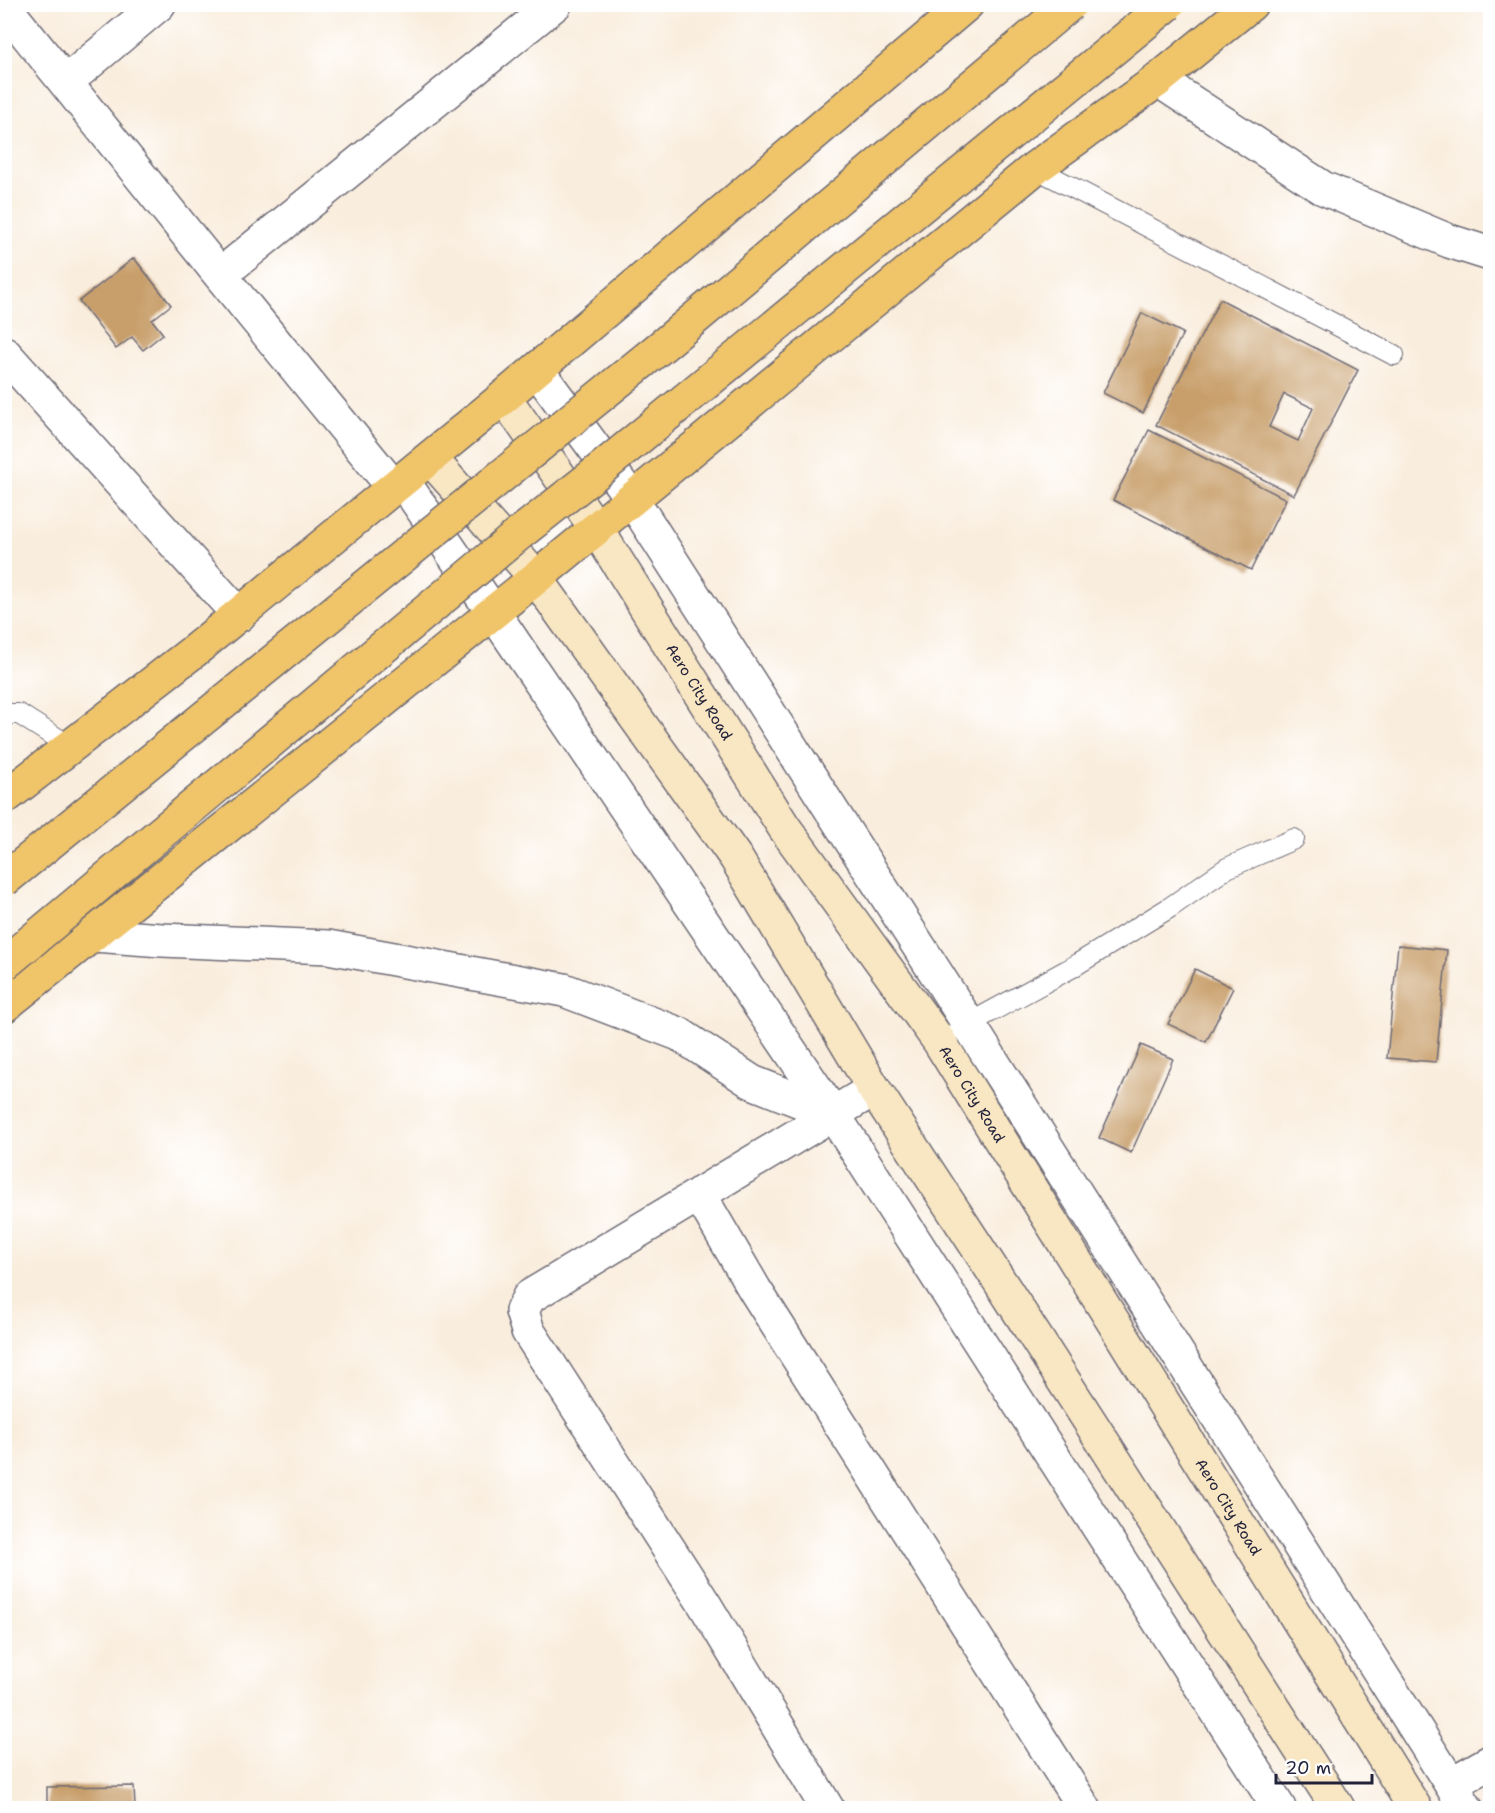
<svg xmlns="http://www.w3.org/2000/svg" width="1495" height="1813" font-family="'Shantell Sans',sans-serif">
	<rect width="100%" height="100%" fill="#fff"/>
	<filter id="ink" filterUnits="userSpaceOnUse"><feTurbulence type="fractalNoise" baseFrequency=".0167" numOctaves="2"/><feDisplacementMap in="SourceGraphic" scale="12" xChannelSelector="R" yChannelSelector="G"/><feConvolveMatrix kernelMatrix="1 2 1 2 8 2 1 2 1" color-interpolation-filters="sRGB"/></filter>
	<filter id="wash" filterUnits="userSpaceOnUse"><feTurbulence type="fractalNoise" baseFrequency=".008" numOctaves="4" result="noise"/><feDisplacementMap in="SourceGraphic" scale="24" xChannelSelector="R" yChannelSelector="G"/><feGaussianBlur stdDeviation="1.35" result="paint"/><feColorMatrix in="noise" values="0 0 0 0 0 0 0 0 0 0 0 0 0 0 0 0 0 1.4 0 .05"/><feComposite in="paint" operator="in"/></filter>
	<g filter="url(#wash)">
		<rect width="100%" height="100%" fill="#f9eddd"/>
		<g id="blocks">
			<path fill="#c89f6a" fill-rule="evenodd" d="M134 258 171 305 152 320 163 334 143 350 132 337 116 349 79 301Z
				M1220 299 1358 370 1294 495 1156 425ZM1284 394 1313 408 1298 441 1269 427Z
				M1142 313 1183 333 1143 413 1103 393Z
				M1149 430 1286 499 1251 570 1113 500Z
				M1398 945 1447 950 1436 1062 1387 1058Z
				M1195 969 1233 988 1206 1042 1168 1024Z
				M1141 1045 1173 1059 1131 1153 1099 1138Z
				M134 1786 135 1808H47V1787Z"/>
		</g>
	</g>
	<g filter="url(#ink)">
		<use href="#blocks" fill-opacity="0" stroke="#6d6974" stroke-width="1.5"/>
		<g fill="none" stroke-linecap="round" stroke-linejoin="round">
			<g stroke="#6d6974" stroke-width="22">
				<path id="lane" d="M1035 168 1394 355
					M4 715 9 714H19L71 747
					M959 1029 1071 968 1169 908 1227 868 1294 839"/>
			</g>
			<g stroke="#6d6974" stroke-width="36">
				<path id="street" d="M4 6 220 275 394 488
					M1158 80 1323 188 1449 241 1490 254
					M66 82 159 4
					M220 275 555 4
					M4 353 239 615
					M537 370 632 499 968 1023 1466 1808
					M403 481 493 612 833 1114 1279 1808
					M94 935 162 940 328 947 564 990 679 1034 752 1082 833 1114
					M699 1194 755 1290 1084 1808
					M1451 1784 1490 1762
					M827 1808 705 1605 528 1331 522 1311 529 1297 874 1089"/>
			</g>
			<g stroke="#6d6974" stroke-width="36">
				<g id="secondary">
					<path id="s1" d="M504 397 596 528 784 827 939 1041 1415 1808"/>
					<path d="M430 458 536 578 736 858 874 1089 1006 1291 1338 1808"/>
				</g>
			</g>
			<g stroke="#6d6974" stroke-width="36">
				<path id="primary" d="M4 798 194 651 504 397 967 4
					M4 1006 536 578 1035 168 1158 80 1251 4"/>
			</g>
			<use href="#lane" stroke="#fff" stroke-width="20"/>
			<use href="#street" stroke="#fff" stroke-width="33"/>
			<use href="#secondary" stroke="#f9e7c3" stroke-width="33"/>
			<use href="#primary" stroke="#f0c469" stroke-width="33"/>
			<g stroke="#6d6974" stroke-width="36" stroke-linecap="butt">
				<path id="primary-bridge" d="M4 880 668 341 1070 4
					M4 964 520 533 591 477 1168 4"/>
			</g>
			<use href="#primary-bridge" stroke="#f0c469" stroke-width="33"/>
		</g>
	</g>
	<g text-anchor="middle" stroke-width="4.5" stroke-linejoin="round" paint-order="stroke">
		<g font-size="15" fill="#22223b" stroke="#fff">
			<text dy="5" stroke="none"><textPath href="#s1" startOffset="354">Aero City Road</textPath></text>
			<text dy="5" stroke="none"><textPath href="#s1" startOffset="840">Aero City Road</textPath></text>
			<text dy="5" stroke="none"><textPath href="#s1" startOffset="1326">Aero City Road</textPath></text>
		</g>
	</g>
	<rect width="1495" height="1813" fill="none" stroke="#fff" stroke-width="24"/>
	<path d="M1276 1774v9h96v-9" fill="none" stroke="#22223b" stroke-width="3"/>
	<text x="1285" y="1774" font-size="18" fill="#22223b" stroke="#ffffff" stroke-width="4.5" paint-order="stroke">20 m</text>
</svg>
